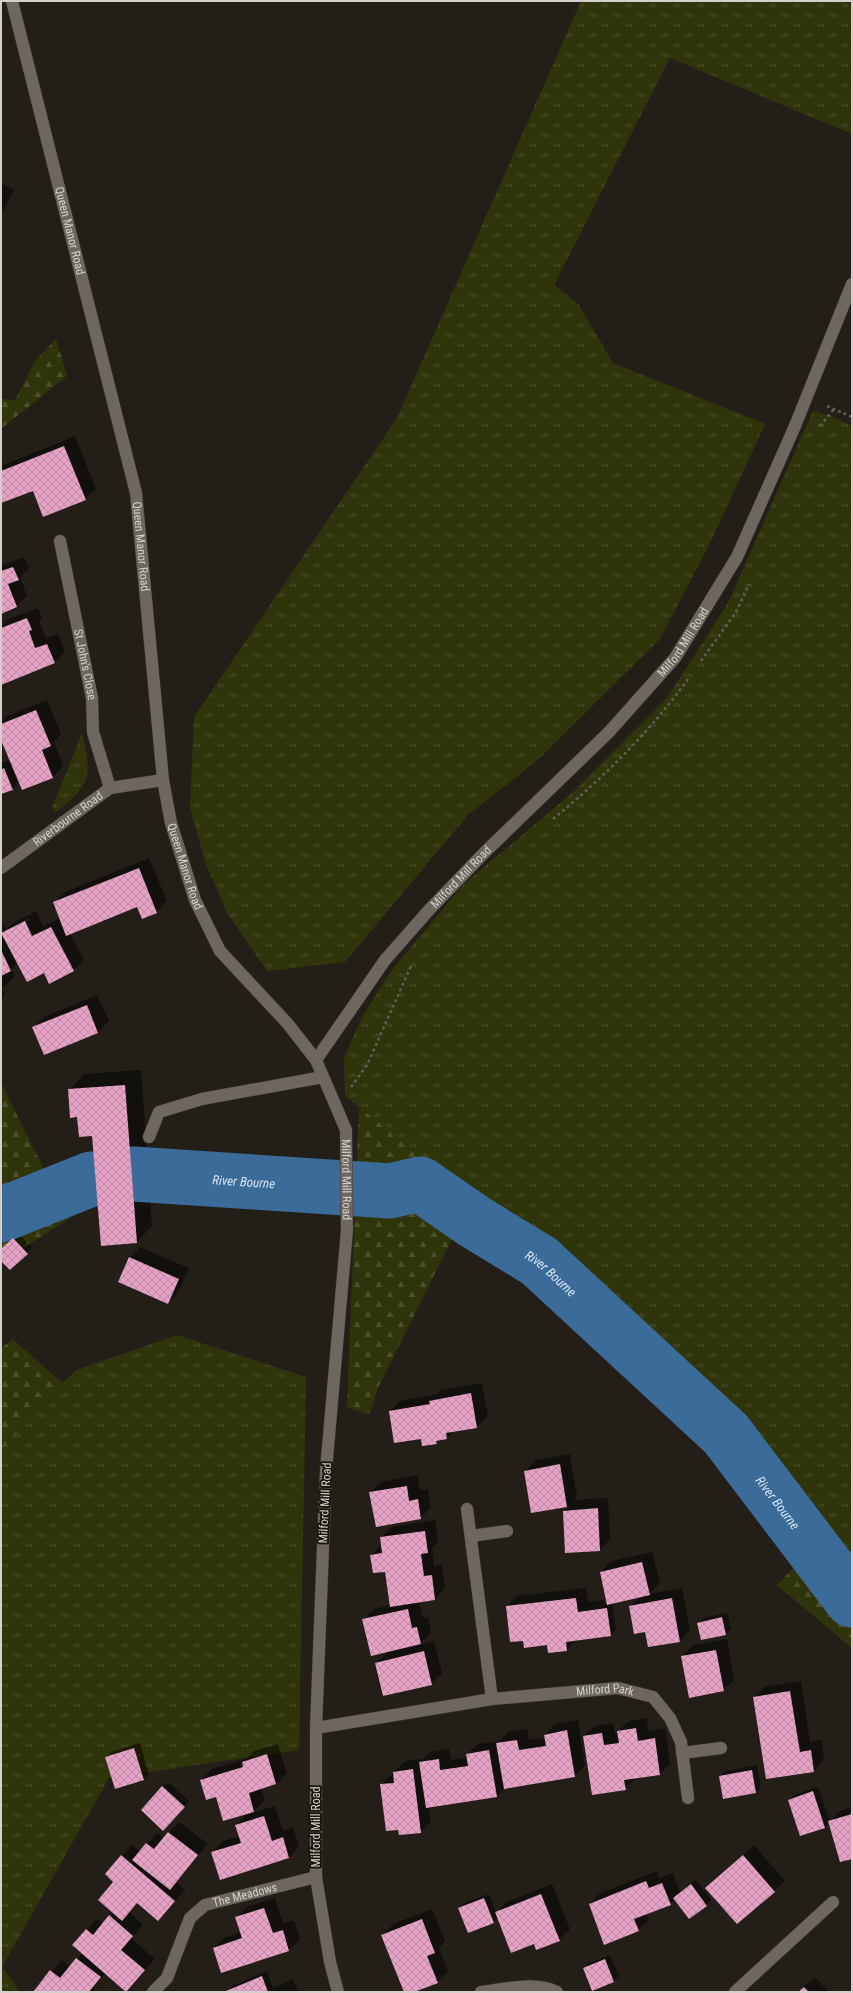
<svg xmlns="http://www.w3.org/2000/svg" width="853" height="1993" font-family="'Roboto Condensed',sans-serif">
	<defs>
		<pattern id="grass-tufts" width="24" height="20" patternUnits="userSpaceOnUse"><rect width="24" height="20" fill="#30340b"/><path d="M3 7l-1-3M5 7V3M7 7l1-3M15 17l-1-3M17 17v-4M19 17l1-3" fill="none" stroke="#4d502d"/></pattern>
		<pattern id="forest-firs" width="22" height="20" patternUnits="userSpaceOnUse"><rect width="22" height="20" fill="#30340b"/><path d="M5 1l3.5 6h-7zM16 11l3.5 6h-7z" fill="#4d502d"/></pattern>
		<pattern id="building-cross-hatch" width="8" height="8" patternUnits="userSpaceOnUse"><rect width="8" height="8" fill="#e6a2c4"/><path d="M0 0l8 8M0 8l8-8" fill="none" stroke="#bc89a2"/></pattern>
	</defs>
	<rect width="100%" height="100%" fill="#231e18"/>
	<path fill="url(#grass-tufts)" d="M581 1H843L852 5V134L670 58 554 285 579 305 613 363 765 424 711 541 660 639 540 758 468 815 345 962 267 971 227 913 205 862 190 807 194 717 397 418Z
		M813 411 829 415 852 426V1567L680 1363 345 1096 344 1058 362 1017 391 971 463 885 573 792 666 699 728 603Z
		M82 733C92 776 92 784 56 812L52 808Z
		M177 1335 306 1377 299 1750 109 1778 2 1967 20 1992H1V1452L46 1399 76 1370Z"/>
	<path fill="url(#forest-firs)" d="M56 339 67 376 1 429V399L15 400 35 361Z
		M1 1083 69 1219 1 1262Z
		M359 1107 473 1197 378 1388 370 1414 347 1408Z
		M13 1339 63 1384 46 1399 1 1452V1348Z
		M825 1535 852 1567V1648L777 1585Z"/>
	<path fill="#0007" fill-rule="evenodd" d="M1 183 14 190 1 215Z
		M75 436 96 489 85 499 33 489 1 502V466Z
		M24 557 29 568 20 577 27 596 16 606 1 612V566Z
		M38 608 42 618 39 621 46 638 58 634 65 652 54 663 1 684V627L9 619Z
		M47 700 61 734 54 742 63 766 53 777 22 789 19 782 12 789 1 793V763L10 760 1 737V722L7 716Z
		M149 858 167 901 156 912 138 906 70 933 84 960 73 971 44 972 18 963 11 969 15 976 2 989 5 995 1 999V922L6 930 13 923 36 911 43 926 60 918 54 903 65 892ZM29 918 30 920 14 928V926Z
		M97 995 109 1021 98 1032 44 1054 33 1028 44 1017Z
		M141 1070 152 1226 137 1242 93 1135 78 1116 69 1090 84 1074Z
		M19 1234 32 1248 27 1253 1 1259V1250Z
		M140 1247 189 1268 178 1292 168 1303 130 1258Z
		M482 1383 488 1416 477 1427 454 1431 447 1438 440 1439 436 1443 422 1438 390 1411 400 1401 437 1394 441 1390Z
		M570 1454 577 1496 573 1500 608 1498 610 1539 600 1550 564 1511 569 1506 532 1512 525 1471 536 1460Z
		M417 1475 420 1490 428 1489 431 1508 420 1518 370 1493 381 1482Z
		M435 1520 438 1541 432 1548 434 1566 442 1565 445 1588 435 1599 419 1601 423 1618 428 1617 431 1633 419 1645 434 1641 442 1673 431 1684 376 1663 389 1651 363 1620 374 1609 391 1605 386 1570 371 1555 382 1544 381 1537 392 1527Z
		M652 1552 660 1583 649 1594 682 1588 690 1630 680 1641 646 1631 630 1607 641 1596 612 1603 616 1630 611 1635 577 1639 567 1650 524 1640 507 1606 517 1596 586 1588 588 1602 604 1600 605 1604H608L601 1572 611 1561Z
		M727 1613 731 1629 726 1634 702 1639 698 1623 704 1618Z
		M727 1639 734 1680 723 1691 682 1656 693 1645Z
		M801 1681 810 1742 822 1740 824 1760 814 1771 754 1697 765 1687Z
		M647 1718 648 1731 665 1728 670 1764 660 1774 636 1778 625 1789 584 1736 595 1726 613 1723 615 1734H618V1731L629 1721Z
		M578 1720 585 1766 574 1776 505 1788 497 1796 429 1807 431 1821 420 1832 381 1785 405 1761 423 1759 430 1752 449 1749 451 1760 467 1757V1754L478 1744 500 1741 508 1732 527 1729 529 1740 545 1738V1735L555 1724Z
		M140 1743 149 1774 144 1779 115 1788 106 1757 111 1752Z
		M278 1744 287 1773 276 1784 261 1788 265 1800 252 1813 275 1806 283 1831 293 1827 299 1847 289 1858 212 1852 223 1841 240 1836 236 1825 249 1812 217 1796 201 1780 212 1769 246 1759 254 1751Z
		M757 1765 761 1787 755 1792 720 1776 726 1771Z
		M168 1782 189 1801 168 1824 142 1810Z
		M818 1787 830 1821 840 1811 852 1807V1858L829 1823 825 1827 801 1835 789 1800 794 1795Z
		M179 1822 208 1844 176 1882 185 1890 158 1919 138 1902 129 1912 143 1925 131 1938 155 1959 136 1980 105 1973 93 1989 97 1992H34L62 1960 70 1967 83 1953 73 1945 97 1919 103 1924 114 1913 115 1882 122 1856 132 1845 140 1852 157 1833 164 1838Z
		M754 1845 785 1881 774 1891 707 1888Z
		M657 1871 659 1878 673 1873 680 1892 696 1880 711 1900 706 1905 675 1899 670 1904 646 1914 649 1920 638 1930 590 1904 600 1893Z
		M552 1884 570 1929 559 1940 534 1943 498 1917 493 1922 459 1909 465 1903 489 1894 496 1912 507 1902Z
		M275 1898 283 1923 294 1920 300 1939 289 1950 222 1972 214 1948 225 1937 241 1932 236 1918 247 1907Z
		M432 1909 445 1941 439 1948 448 1971 437 1982 411 1992H405L383 1935 393 1924Z
		M610 1955 619 1976 614 1981 593 1990 584 1969 589 1963Z
		M267 1971 273 1988 293 1979 298 1992H228L232 1986Z
		M815 1977 829 1992H797Z"/>
	<g fill="none" stroke-linecap="round" stroke-linejoin="round">
		<g stroke="#3a6b99" stroke-width="55">
			<path id="s1" d="M134 1174 390 1191 420 1184 475 1222 539 1261 726 1434 852 1600"/>
			<path d="M1 1215 91 1179"/>
		</g>
	</g>
	<path fill="url(#building-cross-hatch)" d="M64 446 86 500 43 517 33 491 1 503V471Z
		M13 567 19 580 8 584 17 607 1 614V571Z
		M27 618 32 630 29 631 35 648 47 644 55 663 1 685V628Z
		M36 710 51 746 42 750 53 778 22 790 1 740V724Z
		M4 768 13 790 1 794V770Z
		M139 868 157 913 142 919 137 907 66 936 53 902Z
		M25 921 32 936 51 927 74 971 49 984 44 973 27 982 1 933Z
		M1 950 11 971 1 976Z
		M87 1005 98 1033 44 1055 32 1027Z
		M125 1085 137 1243 101 1246 92 1136 79 1137 77 1117 70 1118 68 1089Z
		M13 1238 28 1254 10 1270 1 1261V1249Z
		M129 1257 179 1279 168 1304 118 1282Z
		M471 1393 477 1428 446 1433 447 1439 436 1441 437 1444 422 1446 421 1439 394 1443 389 1411 430 1404 429 1401Z
		M560 1464 567 1507 531 1513 524 1471Z
		M407 1486 409 1501 418 1499 421 1519 376 1527 369 1492Z
		M598 1508 600 1551 565 1553 563 1511Z
		M425 1531 428 1553 421 1554 424 1576 432 1575 435 1600 390 1607 385 1572 373 1573 370 1555 382 1553 380 1537Z
		M642 1562 650 1595 607 1605 600 1572Z
		M576 1598 578 1612 607 1608 611 1636 566 1642 567 1651 548 1653 547 1645 524 1648 523 1641 510 1642 506 1606Z
		M672 1598 680 1642 648 1647 645 1632 634 1634 629 1606Z
		M408 1609 412 1628 417 1627 421 1644 371 1656 362 1619Z
		M722 1617 726 1635 701 1640 697 1623Z
		M716 1650 724 1691 689 1698 681 1656Z
		M424 1651 432 1685 383 1696 375 1663Z
		M790 1691 800 1752 811 1750 814 1772 766 1779 753 1697Z
		M636 1728 638 1741 655 1738 660 1775 624 1780 626 1790 592 1795 583 1736 602 1733 604 1745 619 1743 617 1731Z
		M567 1730 575 1777 504 1789 496 1743 517 1740 519 1750 546 1746 544 1735Z
		M134 1748 144 1780 115 1789 105 1757Z
		M489 1750 497 1797 426 1808 419 1762 439 1759 440 1770 468 1766 466 1754Z
		M267 1754 276 1784 249 1793 254 1812 223 1821 216 1797 206 1800 200 1780 243 1767 242 1762Z
		M413 1769 421 1833 399 1835 398 1830 386 1831 380 1784 394 1783 393 1772Z
		M752 1770 756 1793 723 1799 719 1776Z
		M162 1786 185 1807 163 1831 141 1810Z
		M813 1791 825 1828 800 1836 788 1800Z
		M852 1814V1859L840 1862 828 1821Z
		M264 1816 272 1841 283 1837 289 1858 220 1880 211 1852 241 1843 235 1825Z
		M168 1832 198 1855 170 1890 132 1860 146 1843 154 1849Z
		M121 1855 175 1901 158 1921 137 1903 122 1921 98 1900 113 1882 105 1874Z
		M743 1855 775 1892 737 1924 705 1888Z
		M646 1881 649 1888 662 1883 671 1905 634 1919 639 1931 604 1945 589 1904Z
		M691 1884 707 1906 689 1919 673 1898Z
		M541 1894 560 1941 536 1950 534 1944 511 1953 495 1912Z
		M484 1898 494 1923 468 1933 458 1908Z
		M264 1908 273 1933 283 1930 289 1951 221 1973 213 1948 242 1938 235 1917Z
		M109 1915 133 1936 121 1950 145 1970 126 1992 72 1945 86 1929 93 1935Z
		M422 1919 435 1953 427 1956 438 1983 414 1992H404L381 1935Z
		M76 1958 101 1977 89 1992H33L50 1970 60 1978Z
		M605 1959 614 1982 592 1991 583 1968Z
		M262 1976 268 1992H227L226 1991Z
		M804 1987 809 1992H798Z"/>
	<g fill="none" stroke-linecap="round" stroke-linejoin="round">
		<g stroke="#3c3834" stroke-width="13">
			<g id="minor">
				<path id="s2" d="M12 1 136 493 163 780 171 823 195 900 220 951 288 1024 316 1060 346 1130 347 1230 326 1470 316 1728V1877L330 1962 338 1992"/>
				<path id="s3" d="M60 541 92 698 93 732 110 788"/>
				<path id="s4" d="M1 868 110 788 163 780"/>
				<path id="s5" d="M316 1060 385 960 429 910 484 853 609 732 675 658 737 557 795 426 852 284"/>
				<path d="M149 1137 159 1112 202 1099 323 1077"/>
				<path d="M467 1509 492 1699"/>
				<path d="M471 1536 507 1531"/>
				<path id="s6" d="M316 1728 492 1699 618 1688 653 1697 670 1718 681 1742 688 1798"/>
				<path d="M682 1753 721 1748"/>
				<path id="s7" d="M153 1992 167 1978 190 1918 205 1905 316 1877"/>
				<path d="M481 1992C505 1989 534 1981 557 1992"/>
				<path d="M735 1992 833 1902"/>
			</g>
		</g>
		<path stroke="#615c57" stroke-width="2.5" stroke-dasharray="3 3" stroke-linecap="butt" d="M827 406 852 417
			M820 426 834 409
			M701 661 736 612 749 584
			M553 819C603 778 650 732 688 679
			M351 1087 367 1065 411 966"/>
		<use href="#minor" stroke="#6d675f" stroke-width="12"/>
	</g>
	<g text-anchor="middle" stroke-width="4" stroke-linejoin="round" paint-order="stroke">
		<g font-size="12" fill="#d4d0cc" stroke="#1a150f">
			<text dy="4" stroke="none"><textPath href="#s2" startOffset="237">Queen Manor Road</textPath></text>
			<text dy="4" stroke="none"><textPath href="#s2" startOffset="561">Queen Manor Road</textPath></text>
			<text dy="4" stroke="none"><textPath href="#s5" startOffset="558">Milford Mill Road</textPath></text>
			<text dy="4" stroke="none"><textPath href="#s3" startOffset="126">St John's Close</textPath></text>
			<text dy="4" stroke="none"><textPath href="#s4" startOffset="83">Riverbourne Road</textPath></text>
			<text dy="4" stroke="none"><textPath href="#s2" startOffset="885">Queen Manor Road</textPath></text>
			<text dy="4" stroke="none"><textPath href="#s5" startOffset="234">Milford Mill Road</textPath></text>
			<text dy="4" stroke="none"><textPath href="#s2" startOffset="1248">Milford Mill Road</textPath></text>
			<text transform="translate(325 1503) rotate(-87)" y="4">Milford Mill Road</text>
			<text dy="4" stroke="none"><textPath href="#s6" startOffset="292">Milford Park</textPath></text>
			<text transform="translate(316 1827) rotate(-90)" y="4">Milford Mill Road</text>
			<text dy="4" stroke="none"><textPath href="#s7" startOffset="145">The Meadows</textPath></text>
		</g>
		<g font-size="13" font-style="italic" fill="#d6e4f2" stroke="#1a150f">
			<text dy="5" stroke="none"><textPath href="#s1" startOffset="110">River Bourne</textPath></text>
			<text dy="5" stroke="none"><textPath href="#s1" startOffset="446">River Bourne</textPath></text>
			<text dy="5" stroke="none"><textPath href="#s1" startOffset="770">River Bourne</textPath></text>
		</g>
	</g>
	<rect width="853" height="1993" fill="none" stroke="#d4d0cc" stroke-width="4"/>
</svg>
